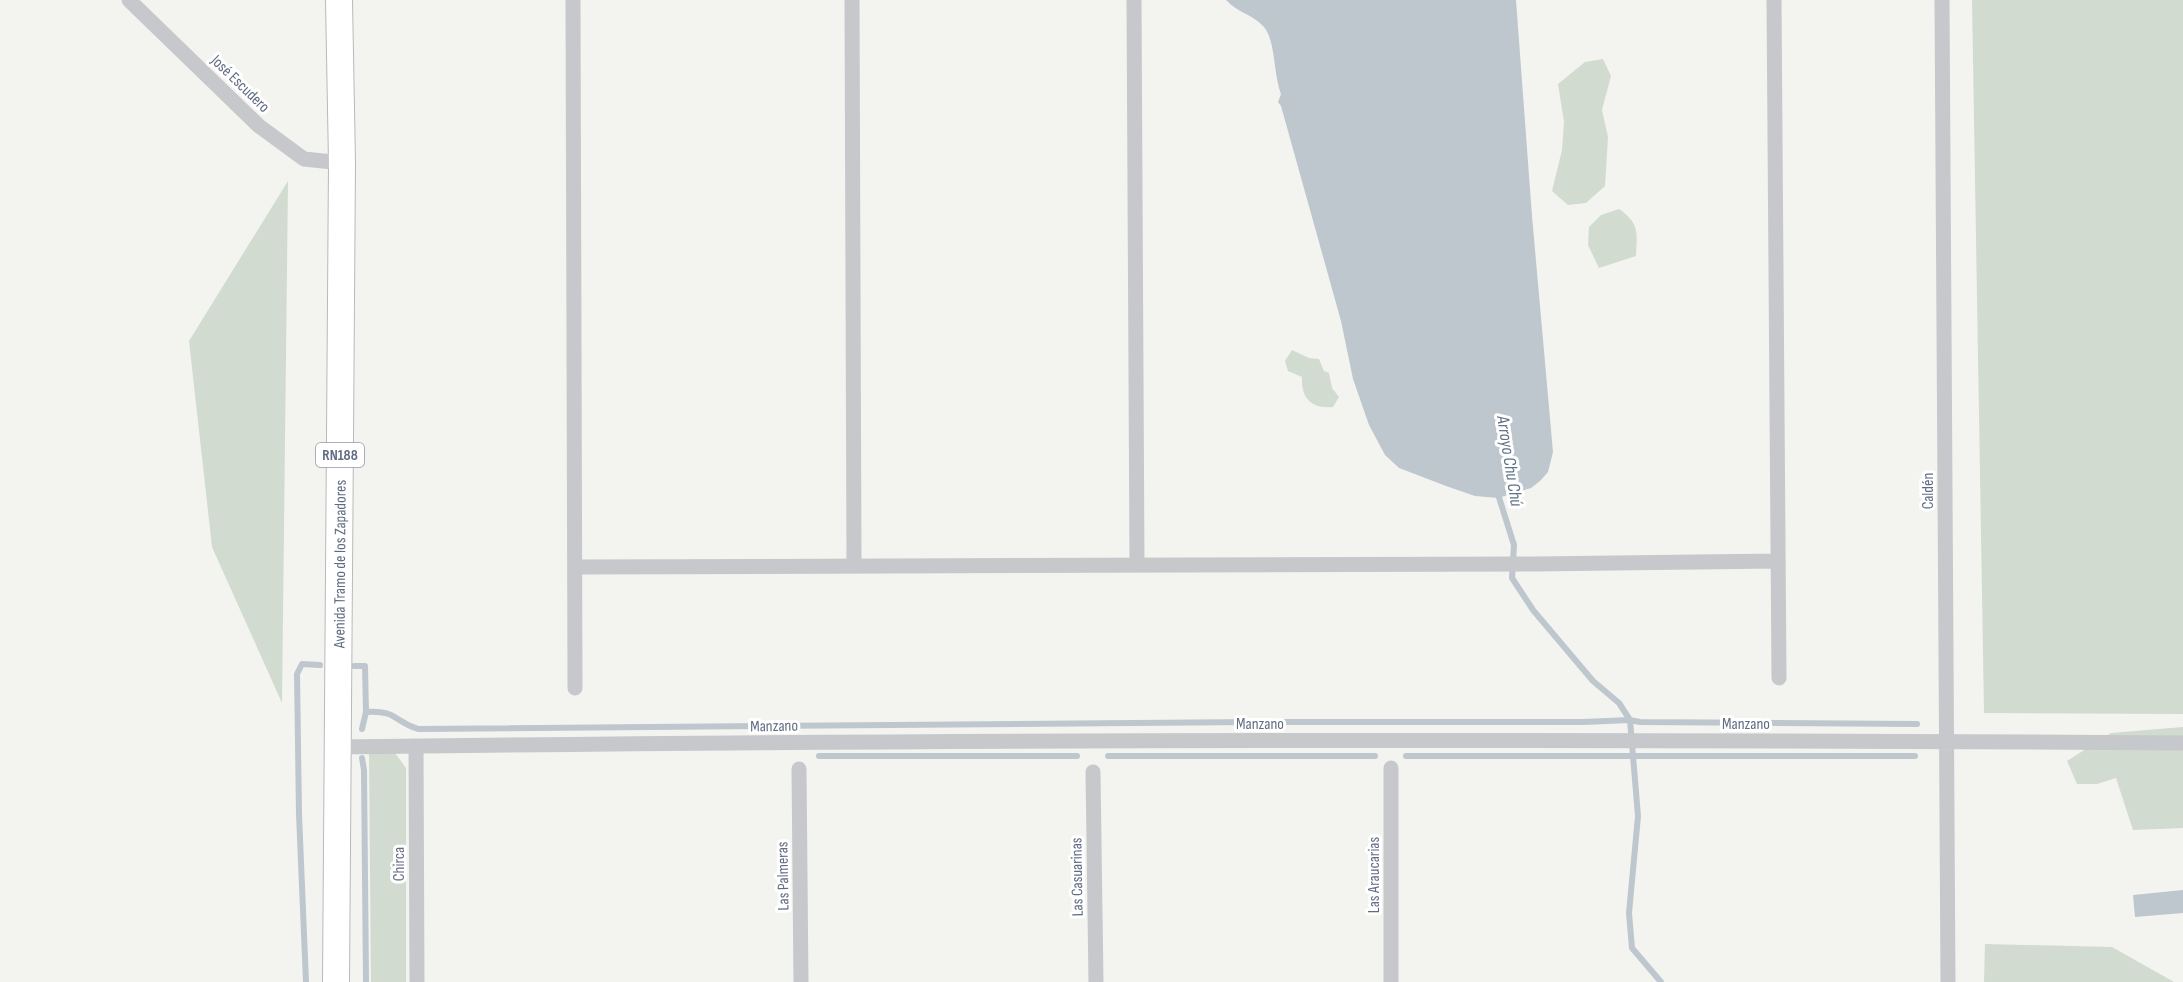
<svg xmlns="http://www.w3.org/2000/svg" width="2183" height="982" font-family="'Sofia Sans Condensed',sans-serif">
	<rect width="100%" height="100%" fill="#f3f4ef"/>
	<path fill="#d2dbd0" d="M1972 0H2183V714L1984 713Z
		M1603 59 1611 76 1602 110 1608 137 1605 186 1586 203 1568 205 1552 191 1562 150 1564 122 1558 84 1585 62Z
		M288 181 282 703 212 547 189 341Z
		M1619 209C1640 224 1637 232 1636 256L1599 268 1588 245 1589 227 1601 215Z
		M1292 350 1309 358 1319 359 1324 371 1329 373 1332 388 1339 397 1333 407C1311 409 1301 398 1302 377L1288 371 1285 361Z
		M2183 727V828L2133 830 2116 778 2097 784H2077L2067 761 2111 733Z
		M395 753 406 768V982H371L369 754Z
		M1985 944 2112 947 2174 982H1984Z"/>
	<path fill="#bec7ce" d="M1226 0H1516L1532 216 1553 452 1548 472 1540 481 1531 488 1498 498 1475 496 1446 486 1399 468 1385 455 1369 425 1353 379 1341 321 1281 106 1278 102 1281 94C1273 73 1276 42 1264 27 1254 15 1236 12 1226 0Z
		M2183 890V913L2135 917 2133 895Z"/>
	<g fill="none" stroke-linecap="round" stroke-linejoin="round">
		<path stroke="#bec7ce" stroke-width="6" d="M1497 491 1514 545 1512 578 1533 610 1593 681 1619 703 1630 720 1638 816 1629 913 1632 948 1661 982
			M354 666H365L366 712C397 710 393 721 418 729L1251 722H1583L1630 720 1640 722 1917 724
			M362 729 366 712
			M819 756H1077
			M1108 756H1375
			M1406 756H1915
			M362 758 364 770 366 982
			M306 982 299 814 297 674 302 664 320 665"/>
		<g stroke="#b8b9bd" stroke-width="28">
			<g id="trunk">
				<path id="s1" d="M336 982 342 163 339 0"/>
			</g>
		</g>
		<path stroke="#c6c8cc" stroke-width="15" d="M129 0 259 126 304 159 342 163
			M573 0 575 688
			M852 0 854 565
			M1134 0 1137 565
			M1774 0 1779 678
			M1942 0 1948 982
			M575 567 1533 564 1778 561
			M416 746 417 982
			M337 747C952 739 1568 739 2183 743
			M1391 768V982
			M799 769 801 982
			M1093 772 1096 982"/>
		<use href="#trunk" stroke="#fff" stroke-width="26"/>
	</g>
	<g text-anchor="middle" stroke-width="6" stroke-linejoin="round" paint-order="stroke">
		<rect fill="#fff" stroke="#9098a8" stroke-width="1.5" x="316" y="443" width="48" height="24" rx="4.5"/>
		<g font-size="15" font-weight="bold" fill="#616c83">
			<text x="340" y="460">RN188</text>
		</g>
		<g font-size="16" fill="#616c83" stroke="#fff">
			<text transform="translate(241 83) rotate(44)" y="6">José Escudero</text>
			<text transform="translate(1927 491) rotate(-90)" y="6">Caldén</text>
			<text dy="6" stroke="none"><textPath href="#s1" startOffset="418">Avenida Tramo de los Zapadores</textPath></text>
			<text x="1260" y="729">Manzano</text>
			<text x="1746" y="729">Manzano</text>
			<text transform="translate(774 725) rotate(-1)" y="6">Manzano</text>
			<text transform="translate(398 864) rotate(-90)" y="6">Chirca</text>
			<text transform="translate(1373 875) rotate(-90)" y="6">Las Araucarias</text>
			<text transform="translate(782 876) rotate(-91)" y="6">Las Palmeras</text>
			<text transform="translate(1076 877) rotate(-91)" y="6">Las Casuarinas</text>
		</g>
		<g font-size="18" font-style="italic" fill="#617487" stroke="#fff">
			<text transform="translate(1510 461) rotate(81)" y="6">Arroyo Chu Chú</text>
		</g>
	</g>
</svg>
